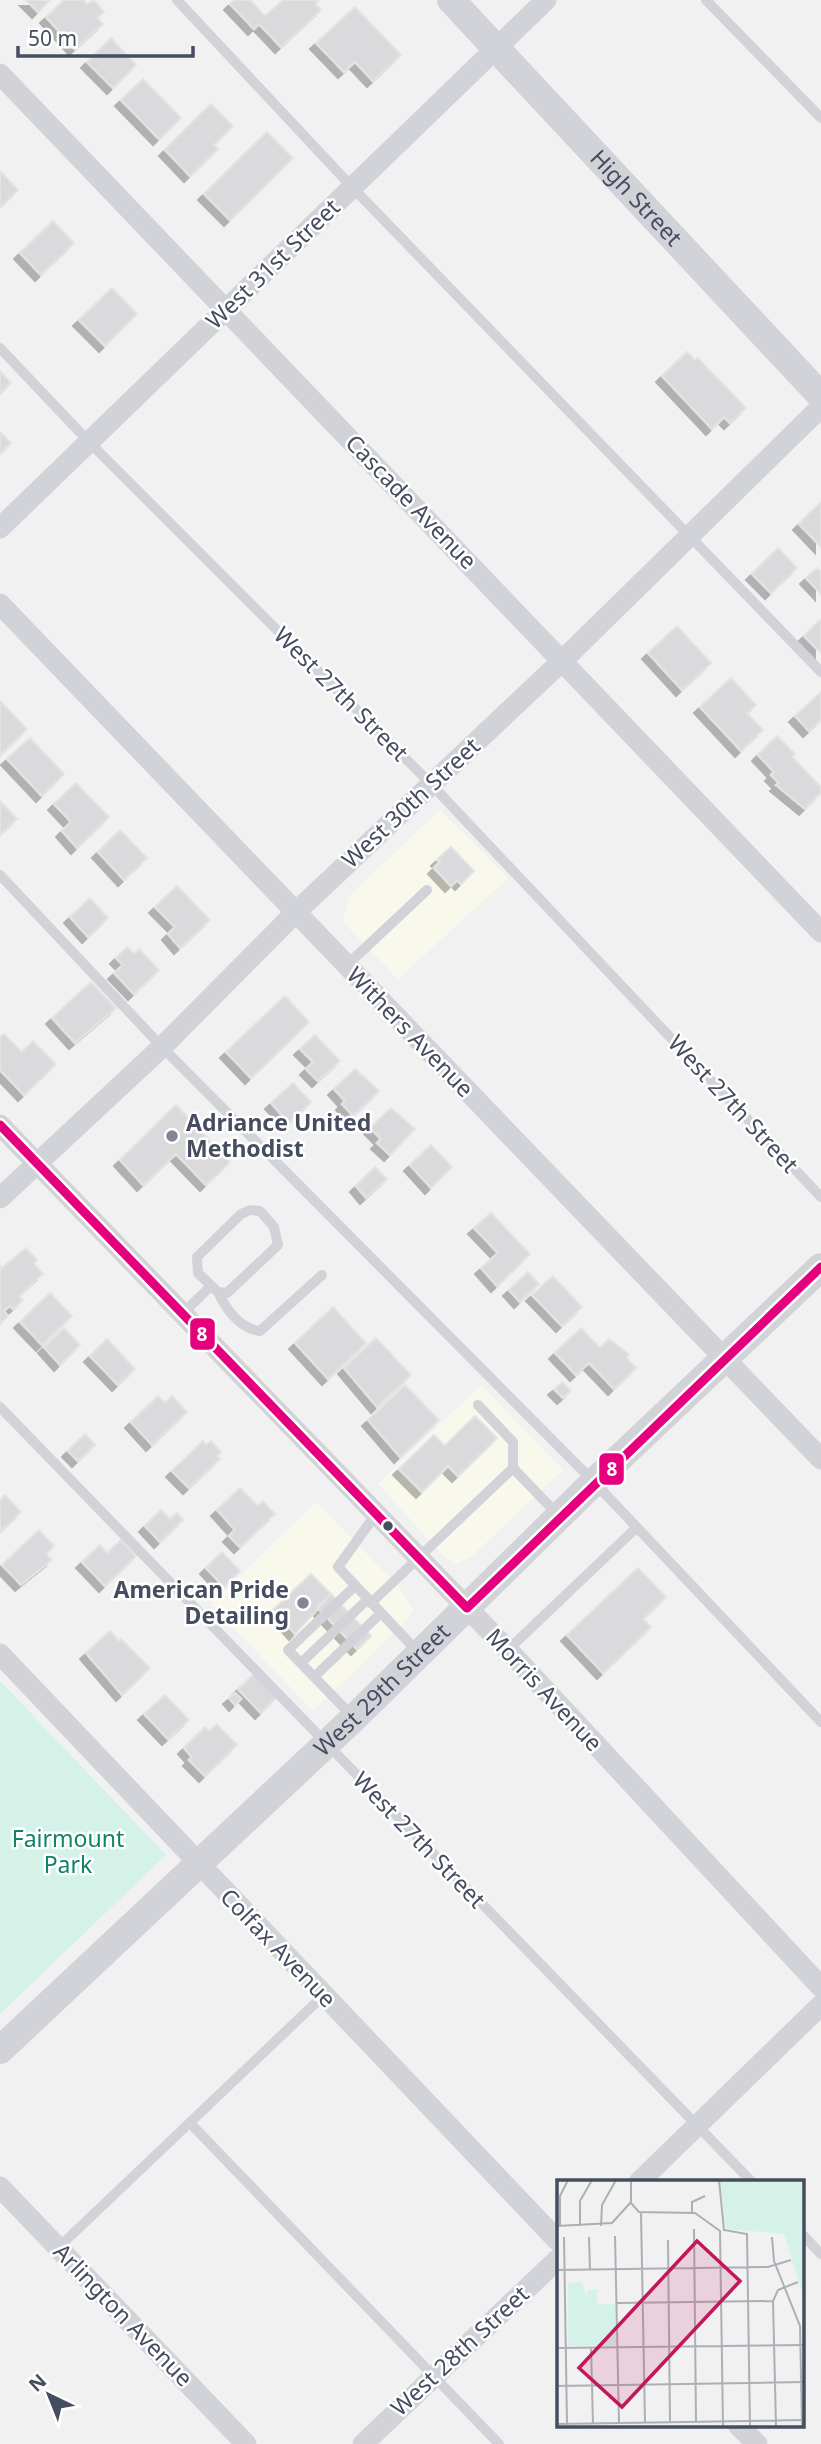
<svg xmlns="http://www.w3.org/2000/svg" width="821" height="2444" font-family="'Noto Sans',sans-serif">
	<defs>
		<filter id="shadow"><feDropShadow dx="-6" dy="6" stdDeviation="0" flood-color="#0004"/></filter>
	</defs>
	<rect width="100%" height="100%" fill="#f2f1f1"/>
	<path fill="#f9f8ed" d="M440 810 508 878 398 979 343 922 349 896Z
		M481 1385 563 1470 471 1557 456 1564 446 1558 378 1484Z
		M316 1502 398 1586 413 1609 404 1623 313 1711 211 1604Z"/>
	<path fill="#d4f2e8" d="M0 1681 166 1855 0 2014Z"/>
	<path fill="#dadadd" stroke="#e3e3e4" stroke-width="2" filter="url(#shadow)" d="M26 0H50L38 12Z
		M64 0H83L87 4 94 0 104 12 97 18 103 24 75 49 46 17Z
		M234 0H250L265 16 283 0H319L315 4 321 10 281 47 259 24 254 29 230 4Z
		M355 7 401 55 373 81 355 62 344 72 316 43Z
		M111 38 136 65 113 88 87 62Z
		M143 79 181 118 159 139 121 100Z
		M211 104 233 126 214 145 218 149 190 176 165 150Z
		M267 132 293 158 230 220 204 194Z
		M0 171 18 190 0 207Z
		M53 221 74 243 41 275 20 253Z
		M112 288 137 314 105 346 79 320Z
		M687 352 695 360 698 358 746 408 730 423 724 417 712 429 662 376Z
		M0 371 11 383 0 394Z
		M0 432 11 443 0 454Z
		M820 503 821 505V547L799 524Z
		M778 548 797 568 771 593 752 574Z
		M817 568 821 572V594L806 578Z
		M820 620 821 621V653L804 636Z
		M677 626 711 663 682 690 648 653Z
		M731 678 756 705 747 713 763 730 741 751 700 707Z
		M821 692V720L809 731 795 716Z
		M0 701 27 729 1 754 0 753Z
		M777 736 795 754 792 757 821 787V793L805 809 776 785 779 783 771 775 774 772 758 755Z
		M30 738 64 774 42 796 7 759Z
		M76 783 109 817 77 848 62 831 71 822 54 804Z
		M0 801 17 819 0 835Z
		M120 830 147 858 124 880 98 852Z
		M451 847 474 871 461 884 457 880 451 886 434 868 440 862 437 860Z
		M177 886 210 920 180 948 168 934 175 927 155 907Z
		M90 898 108 918 88 937 70 917Z
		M127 947 134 954 139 949 159 970 134 994 114 973 123 965 116 958Z
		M91 982 116 1008 75 1043 52 1018Z
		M285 996 309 1022 251 1078 226 1052Z
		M4 1034 22 1052 33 1041 56 1064 24 1095 0 1070V1037Z
		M315 1035 340 1061 318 1081 306 1069 313 1062 300 1049Z
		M355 1069 379 1091 353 1116 342 1104 345 1101 334 1089Z
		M293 1083 311 1102 289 1123 271 1103Z
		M176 1105 230 1162 206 1185 176 1154 143 1185 120 1160Z
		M391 1108 415 1129 390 1155 377 1143 381 1139 370 1128Z
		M431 1145 452 1167 431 1188 410 1165Z
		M375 1167 387 1179 366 1198 356 1186Z
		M491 1213 530 1254 497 1286 481 1268 498 1253 474 1228Z
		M26 1248 37 1260 34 1264 43 1274 19 1296 23 1300 13 1309 10 1306 4 1311 8 1316 0 1324V1266L2 1268Z
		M528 1272 539 1284 520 1302 509 1290Z
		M553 1276 582 1307 562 1326 532 1295Z
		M50 1293 72 1316 42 1345 20 1322Z
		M333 1307 366 1343 328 1379 295 1343Z
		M64 1328 80 1345 60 1365 44 1347Z
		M581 1328 600 1348 609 1339 629 1354 626 1357 636 1368 614 1389 589 1363 576 1375 555 1353Z
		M376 1338 411 1375 377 1407 344 1368Z
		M107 1339 135 1369 118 1385 90 1356Z
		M562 1382 571 1391 563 1398 554 1389Z
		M405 1385 439 1420 400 1457 368 1420Z
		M158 1396 165 1403 172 1396 187 1412 152 1445 131 1422Z
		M475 1416 497 1438 458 1476 448 1466 422 1492 399 1469 434 1435 445 1446Z
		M85 1434 95 1445 78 1461 68 1451Z
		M203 1441 206 1445 211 1441 221 1452 217 1456 220 1459 189 1488 172 1471Z
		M240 1488 258 1506 263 1501 275 1514 240 1547 229 1536 235 1530 217 1510Z
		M5 1495 21 1512 0 1532V1500Z
		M161 1510 170 1519 177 1513 183 1520 160 1542 145 1526Z
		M39 1530 54 1546 46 1554 52 1560 21 1585 2 1565Z
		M121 1540 136 1556 105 1586 82 1562 100 1545 107 1553Z
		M222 1552 240 1571 224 1587 206 1568Z
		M638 1568 666 1597 643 1619 651 1627 603 1673 567 1635Z
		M311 1574 331 1594 295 1634 273 1610Z
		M331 1594 371 1636 357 1649 317 1607Z
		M110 1631 119 1641 121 1639 150 1668 122 1695 86 1653Z
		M255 1673 277 1697 261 1713 238 1689Z
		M235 1693 241 1699 235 1705 229 1698Z
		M165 1695 189 1720 168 1739 144 1714Z
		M217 1724 237 1745 205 1776 189 1760 192 1757 184 1748 205 1727 209 1731Z"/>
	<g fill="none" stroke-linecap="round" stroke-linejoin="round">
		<path stroke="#d2d3d8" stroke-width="10" d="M177 0 352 187 821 672
			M706 0 821 118
			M0 348 89 442 431 784 821 1197
			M0 875 162 1047 594 1482 821 1722
			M347 965 427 890
			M250 1210 260 1211 274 1227 278 1245 227 1293 218 1292 198 1273 197 1257 241 1214Z
			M218 1292C226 1309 240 1329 260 1331L322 1275
			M182 1314 211 1286
			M478 1405 513 1442V1468
			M0 1407 752 2182
			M376 1514 338 1567 418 1652
			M371 1603 513 1468 560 1517
			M508 1650 636 1528
			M301 1663 368 1599
			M314 1677 381 1613
			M353 1717 288 1650 355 1586
			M190 2123 499 2444
			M802 2234 821 2254
			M59 2247 324 1995"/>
		<path stroke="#d2d3d8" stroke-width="21" d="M0 74 821 932
			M0 528 546 0
			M0 604 821 1459
			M0 1125 508 1650 821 1987
			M0 1198 162 1047 296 912 563 660 821 407
			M0 1654 558 2241
			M639 2182 821 2005
			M0 2187 246 2444
			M738 2425 757 2444
			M363 2444 558 2259"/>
		<g stroke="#d2d3d8" stroke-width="28">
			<path id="s1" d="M451 0 821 396"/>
			<path id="s2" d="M0 2050 354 1718 594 1482 821 1267"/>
		</g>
		<g stroke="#fff" stroke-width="14">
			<path id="bus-1" d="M0 1125 467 1608 821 1267"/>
		</g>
		<use href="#bus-1" stroke="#e5007d" stroke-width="9"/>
	</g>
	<g fill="#828693" stroke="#fff" stroke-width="2.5">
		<circle cx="172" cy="1136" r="7"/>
		<circle cx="303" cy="1603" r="7"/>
	</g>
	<circle fill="#464d60" stroke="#fff" stroke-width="2.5" cx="388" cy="1526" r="6"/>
	<g text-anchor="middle" stroke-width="5" stroke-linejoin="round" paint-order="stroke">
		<g font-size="23" fill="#464d60" stroke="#fff">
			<text dy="8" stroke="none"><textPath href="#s1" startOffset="271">High Street</textPath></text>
			<text transform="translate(273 264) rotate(-44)" y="8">West 31st Street</text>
			<text transform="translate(411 502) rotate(46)" y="8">Cascade Avenue</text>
			<text transform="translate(341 694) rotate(45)" y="8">West 27th Street</text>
			<text transform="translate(411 803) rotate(-43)" y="8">West 30th Street</text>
			<text transform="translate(410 1032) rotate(46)" y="8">Withers Avenue</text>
			<text transform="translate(733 1104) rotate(47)" y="8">West 27th Street</text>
			<text dy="8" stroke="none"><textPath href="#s2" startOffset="525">West 29th Street</textPath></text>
			<text transform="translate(544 1690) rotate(47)" y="8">Morris Avenue</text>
			<text transform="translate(419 1840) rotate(46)" y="8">West 27th Street</text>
			<text transform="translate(278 1948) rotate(46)" y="8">Colfax Avenue</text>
			<text transform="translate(123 2315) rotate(46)" y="8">Arlington Avenue</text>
			<text transform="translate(460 2351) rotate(-43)" y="8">West 28th Street</text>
		</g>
		<g font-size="23" font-weight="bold" fill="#464d60" stroke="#fff" text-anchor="start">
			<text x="186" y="1131">Adriance United<tspan x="186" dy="26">Methodist</tspan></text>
			<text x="289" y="1598" text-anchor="end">American Pride<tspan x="289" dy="26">Detailing</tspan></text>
		</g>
		<g font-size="23" fill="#108267" stroke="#fff">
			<text x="68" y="1847">Fairmount<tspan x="68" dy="26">Park</tspan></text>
		</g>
	</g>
	<g transform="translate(557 2180)">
		<rect width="247" height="247" fill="#f2f1f1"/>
		<path d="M163 0H247V118L227 54 169 49ZM25 102 29 117 31 110H41L40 124H59V165L11 166V103Z" fill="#d4f2e8"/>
		<path fill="none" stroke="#adafb7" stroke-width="2" d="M74 0V23L82 32 138 33 163 51 166 246M162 0 167 50 190 54 193 246M135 32V22L148 16M84 33 88 243M0 46 55 43 74 22M3 46V16L11 0M23 46V21L35 0M44 46 45 25 59 0M137 49 139 242M58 56 62 243M7 57 10 244M32 57 33 90M215 57 217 81 243 146 245 246M111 60 113 242M0 90 211 87 234 80M60 123 216 121M34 167 36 244M0 168 247 165M0 206 247 202M0 244 247 240M219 246 216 121 221 110 241 102"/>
		<path fill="#c2185b" fill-opacity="0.15" stroke="#c2185b" stroke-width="3.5" d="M140 61 183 101 65 227 22 188Z"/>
		<rect width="247" height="247" fill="none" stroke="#464d60" stroke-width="3.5"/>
	</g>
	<g stroke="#fff" stroke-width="2.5">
		<rect x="189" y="1317" width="27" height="34" rx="7" fill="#e5007d"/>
		<rect x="598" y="1452" width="27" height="34" rx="7" fill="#e5007d"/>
	</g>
	<g font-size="19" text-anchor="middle" font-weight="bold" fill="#fff">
		<text x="202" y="1341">8</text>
		<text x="612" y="1476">8</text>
	</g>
	<g transform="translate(49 2395) rotate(317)" stroke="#ffffff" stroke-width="5" paint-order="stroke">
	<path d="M0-5L12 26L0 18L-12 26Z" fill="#464d60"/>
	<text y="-10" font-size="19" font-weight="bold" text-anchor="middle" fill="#464d60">N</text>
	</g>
	<path d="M18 46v10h175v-10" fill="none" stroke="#464d60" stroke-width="3.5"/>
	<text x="28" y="46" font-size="21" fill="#464d60" stroke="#ffffff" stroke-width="5" paint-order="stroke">50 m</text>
</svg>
